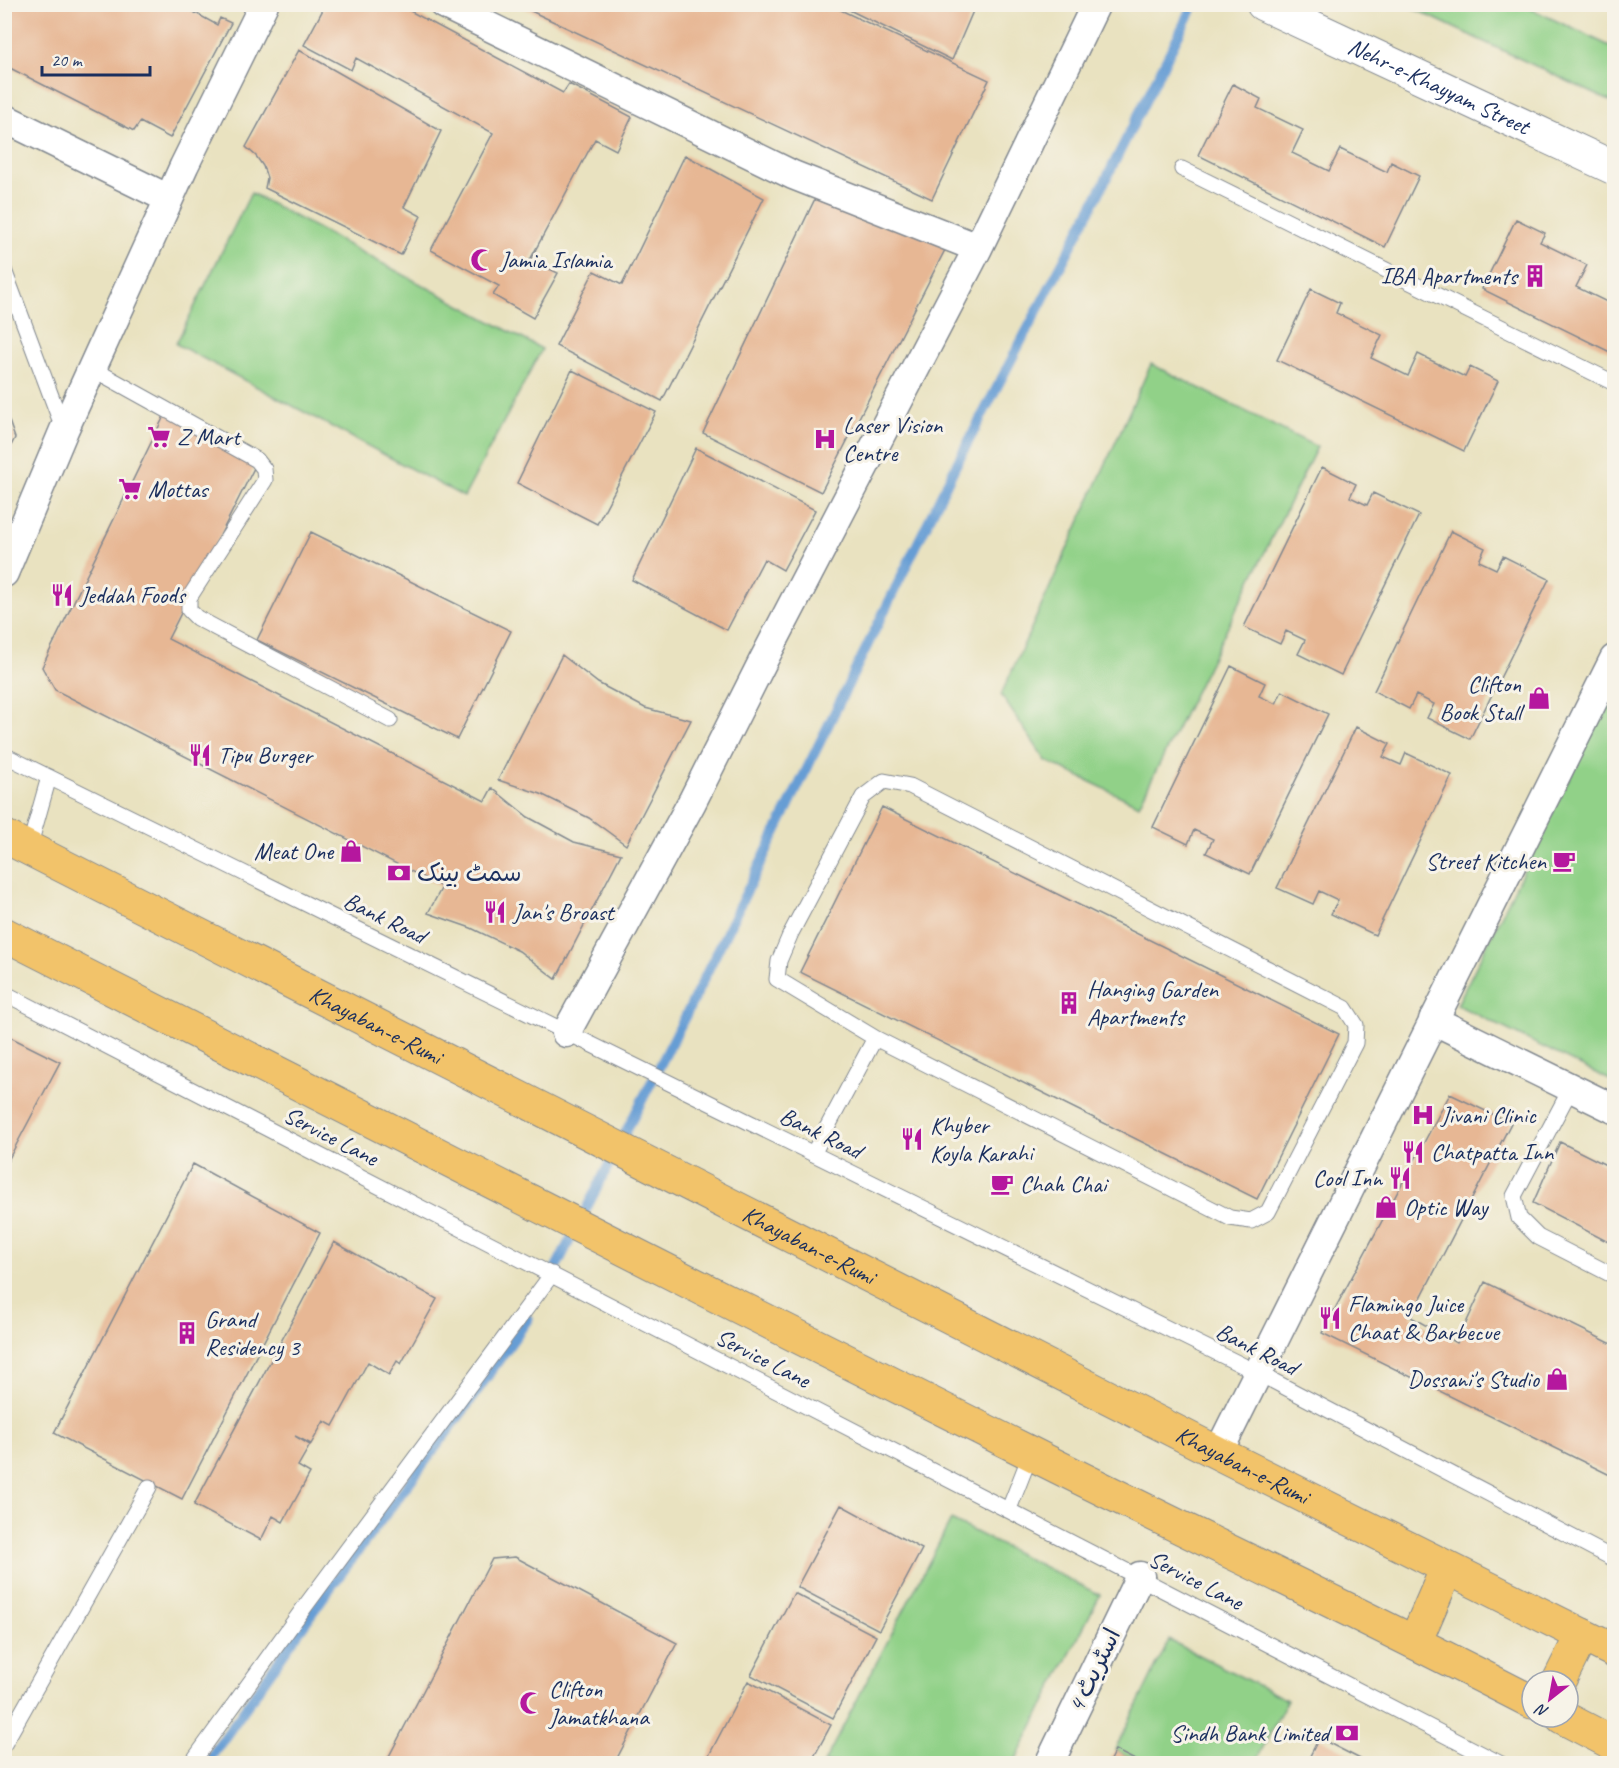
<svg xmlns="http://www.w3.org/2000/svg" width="1619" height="1768" font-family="Caveat,'Playpen Sans Arabic',sans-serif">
	<rect width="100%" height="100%" fill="#f7f3e8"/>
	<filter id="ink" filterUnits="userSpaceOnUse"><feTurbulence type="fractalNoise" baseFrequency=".0167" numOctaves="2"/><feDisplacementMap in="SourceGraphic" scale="12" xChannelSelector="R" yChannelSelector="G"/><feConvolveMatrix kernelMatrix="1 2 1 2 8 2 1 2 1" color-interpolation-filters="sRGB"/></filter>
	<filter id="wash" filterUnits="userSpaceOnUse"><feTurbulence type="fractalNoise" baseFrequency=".008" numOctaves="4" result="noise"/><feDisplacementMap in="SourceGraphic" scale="24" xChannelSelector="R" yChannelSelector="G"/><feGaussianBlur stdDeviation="1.35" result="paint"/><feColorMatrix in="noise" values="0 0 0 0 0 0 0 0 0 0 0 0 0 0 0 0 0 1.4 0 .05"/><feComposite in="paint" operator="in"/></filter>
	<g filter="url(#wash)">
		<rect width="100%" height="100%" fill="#e9e2c0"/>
		<path fill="#91d188" stroke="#568073" stroke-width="1.5" d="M1406 5H1523L1614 48V103Z
			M251 193 542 349 464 497 176 344Z
			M1151 364 1317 447 1139 805 1046 761 1001 695Z
			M1614 688V1082L1457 1005Z
			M951 1520 1100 1595 1014 1763H824Z
			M1169 1640 1287 1700 1255 1763H1143L1115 1750Z"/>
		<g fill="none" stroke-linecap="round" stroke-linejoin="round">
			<path stroke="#669dd4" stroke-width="10" d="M550 1279 687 1013 955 467 1097 197 1194 4
				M206 1764 322 1599 463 1411 528 1319"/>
		</g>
		<g id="blocks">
			<path fill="#e7b794" d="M11 4H179L217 25 220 18 231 23 170 138 140 122 134 131 4 65V16Z
				M326 4H397L563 93 569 84 632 117 616 150 595 139 530 260 558 273 533 318 493 295 499 286 431 250 493 133 356 58 351 70 304 45Z
				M516 4H828L989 80 932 199Z
				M837 4H976L952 60Z
				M299 50 441 131 404 207 421 216 401 255 265 188 267 178 263 166 256 156 246 147Z
				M1233 84 1261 99 1257 108 1303 130 1292 153 1329 171 1340 149 1387 172 1391 162 1419 176 1385 247 1198 155Z
				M685 155 764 198 662 401 556 346 594 271 622 285Z
				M823 182 948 244 821 492 703 433Z
				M1516 219 1545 233 1540 242 1587 265 1576 287 1613 305 1614 301V354L1482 289Z
				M1311 289 1340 303 1336 313 1382 335 1371 358 1408 376 1418 354 1465 377 1470 367 1498 381 1464 451 1277 360Z
				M572 370 656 412 597 524 517 483Z
				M4 407 15 438 4 459Z
				M166 412 258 460 168 639 485 801 492 788 528 817 574 842 621 854 556 979 519 951 471 928 428 913 442 887 55 690 42 667Z
				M696 448 815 510 783 570 764 559 727 630 632 580Z
				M1322 467 1356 484 1350 497 1367 505 1373 493 1419 515 1341 675 1298 654 1305 640 1286 631 1280 644 1244 627Z
				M1451 531 1485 548 1479 561 1496 569 1503 556 1549 579 1470 739 1427 718 1434 704 1416 695 1409 709 1374 691Z
				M311 532 511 631 457 739 257 640Z
				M562 655 598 683 645 708 691 720 626 845 589 818 541 794 498 780Z
				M1231 666 1265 683 1259 696 1276 704 1282 691 1328 714 1250 874 1206 853 1213 839 1194 830 1188 844 1153 827Z
				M1356 727 1390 744 1383 757 1401 765 1406 753 1452 775 1375 935 1331 914 1338 900 1319 891 1313 904 1277 888Z
				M882 807 1339 1034 1257 1199 800 972Z
				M4 1034 60 1062 4 1168Z
				M1450 1094 1511 1123 1411 1317 1457 1343 1485 1282 1614 1345V1477L1322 1333Z
				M1560 1142 1614 1169V1245L1533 1203Z
				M193 1164 320 1233 182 1499 54 1433Z
				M334 1242 437 1299 401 1364 397 1361 389 1375 368 1362 333 1426 324 1421 311 1444 295 1436 310 1445 298 1466 310 1473 283 1522 273 1516 261 1540 194 1505Z
				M841 1505 922 1549 879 1630 797 1587Z
				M515 1557 677 1643 614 1764H385L492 1559Z
				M794 1593 876 1636 833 1718 751 1675Z
				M748 1681 831 1725 810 1764 705 1763Z
				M1319 1738 1370 1764H1306Z
				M1115 1750 1143 1764H1108Z"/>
		</g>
	</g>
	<g filter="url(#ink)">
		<use href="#blocks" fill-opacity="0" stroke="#82888f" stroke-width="1.5"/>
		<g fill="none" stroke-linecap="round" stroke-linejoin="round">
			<g stroke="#82888f" stroke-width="17">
				<path id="service" d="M1182 169 1614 383
					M4 270 63 428
					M93 369 257 460 264 469 265 480 189 598V610L197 618 390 720
					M4 755 1258 1373 1614 1559
					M29 848 49 777
					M4 993 1501 1764
					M1571 1088 1514 1196 1519 1218 1538 1237 1614 1276
					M813 1154 875 1038 777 979 779 961 791 933 863 797 884 781 910 786 1345 1008 1356 1025 1355 1043 1268 1212 1251 1221 1230 1218 875 1038
					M1009 1509 1031 1453
					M4 1744 149 1487
					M191 1764 306 1605 552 1274"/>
			</g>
			<g stroke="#82888f" stroke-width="31">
				<path id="minor" d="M443 4 793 175 978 248
					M4 118 169 199
					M4 573 64 430 184 166 264 4
					M1433 1020 1614 1109
					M566 1033 692 802 763 661 978 248 1096 4
					M1218 1453 1614 659
					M1049 1764 1140 1576"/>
			</g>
			<g stroke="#82888f" stroke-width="35">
				<g id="tertiary">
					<path id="s1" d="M1263 4 1614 168"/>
				</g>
			</g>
			<g stroke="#82888f" stroke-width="35">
				<g id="primary">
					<path id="s2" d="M4 836 1218 1453 1614 1651"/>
					<path d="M4 934C344 1107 683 1280 1024 1450 1193 1535 1364 1615 1532 1702"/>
					<path d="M1415 1642 1447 1568"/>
					<path d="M1559 1681 1582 1635"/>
					<path d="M1562 1717 1614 1744"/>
				</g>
			</g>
			<use href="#service" stroke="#fff" stroke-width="15"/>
			<use href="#minor" stroke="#fff" stroke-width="28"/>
			<use href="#tertiary" stroke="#fff" stroke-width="33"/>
			<use href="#primary" stroke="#f2c36a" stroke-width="33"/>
		</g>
	</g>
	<defs>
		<g id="mosque-bare" transform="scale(1.8)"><path d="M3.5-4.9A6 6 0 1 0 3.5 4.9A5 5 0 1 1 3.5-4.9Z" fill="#b5179e" stroke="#f7f3e8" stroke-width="2.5" paint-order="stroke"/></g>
		<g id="building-bare" transform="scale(1.8)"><path d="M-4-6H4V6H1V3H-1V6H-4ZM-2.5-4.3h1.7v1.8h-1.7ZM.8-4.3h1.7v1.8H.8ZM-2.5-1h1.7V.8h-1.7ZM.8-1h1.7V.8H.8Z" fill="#b5179e" stroke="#f7f3e8" stroke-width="2.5" paint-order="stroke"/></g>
		<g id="supermarket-bare" transform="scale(1.8)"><path d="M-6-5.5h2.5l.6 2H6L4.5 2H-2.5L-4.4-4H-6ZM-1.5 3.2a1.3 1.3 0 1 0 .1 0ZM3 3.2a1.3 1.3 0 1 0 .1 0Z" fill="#b5179e" stroke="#f7f3e8" stroke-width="2.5" paint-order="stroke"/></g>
		<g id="hospital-bare" transform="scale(1.8)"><path d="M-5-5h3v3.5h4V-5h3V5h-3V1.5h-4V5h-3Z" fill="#b5179e" stroke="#f7f3e8" stroke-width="2.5" paint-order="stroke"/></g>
		<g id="restaurant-bare" transform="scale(1.8)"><path d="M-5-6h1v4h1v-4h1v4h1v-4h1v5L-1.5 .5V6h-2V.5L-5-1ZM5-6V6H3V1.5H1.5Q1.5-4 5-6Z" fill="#b5179e" stroke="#f7f3e8" stroke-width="2.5" paint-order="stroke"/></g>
		<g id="shop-bare" transform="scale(1.8)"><path d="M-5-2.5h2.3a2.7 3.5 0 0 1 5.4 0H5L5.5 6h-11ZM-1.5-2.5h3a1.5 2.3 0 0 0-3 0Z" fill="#b5179e" stroke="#f7f3e8" stroke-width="2.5" paint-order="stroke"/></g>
		<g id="cafe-bare" transform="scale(1.8)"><path d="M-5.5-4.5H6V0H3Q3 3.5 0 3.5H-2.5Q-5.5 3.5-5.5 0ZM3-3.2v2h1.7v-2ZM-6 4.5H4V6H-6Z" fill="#b5179e" stroke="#f7f3e8" stroke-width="2.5" paint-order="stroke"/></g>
		<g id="bank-bare" transform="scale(1.8)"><path d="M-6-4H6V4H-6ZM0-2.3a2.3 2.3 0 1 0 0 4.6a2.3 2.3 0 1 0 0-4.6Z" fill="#b5179e" stroke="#f7f3e8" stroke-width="2.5" paint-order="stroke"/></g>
	</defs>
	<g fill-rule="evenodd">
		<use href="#mosque-bare" x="482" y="260"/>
		<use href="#building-bare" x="1535" y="276"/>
		<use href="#supermarket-bare" x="159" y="437"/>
		<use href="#hospital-bare" x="825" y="439"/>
		<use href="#supermarket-bare" x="130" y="489"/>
		<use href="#restaurant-bare" x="62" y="595"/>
		<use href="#shop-bare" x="1539" y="698"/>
		<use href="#restaurant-bare" x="200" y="755"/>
		<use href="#shop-bare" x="351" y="851"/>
		<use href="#cafe-bare" x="1564" y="861"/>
		<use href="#bank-bare" x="399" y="873"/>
		<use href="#restaurant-bare" x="495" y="912"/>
		<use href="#building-bare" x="1069" y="1003"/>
		<use href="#hospital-bare" x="1423" y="1115"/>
		<use href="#restaurant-bare" x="912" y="1139"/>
		<use href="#restaurant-bare" x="1413" y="1152"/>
		<use href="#restaurant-bare" x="1400" y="1178"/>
		<use href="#cafe-bare" x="1002" y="1184"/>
		<use href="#shop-bare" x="1386" y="1207"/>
		<use href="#restaurant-bare" x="1330" y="1318"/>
		<use href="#building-bare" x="187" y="1333"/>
		<use href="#shop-bare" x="1557" y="1379"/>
		<use href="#mosque-bare" x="531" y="1703"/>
		<use href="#bank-bare" x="1347" y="1733"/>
	</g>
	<g text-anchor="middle" stroke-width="6" stroke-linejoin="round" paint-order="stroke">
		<g font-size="24" fill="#1b2f5e" stroke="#f7f3e8">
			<text dy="8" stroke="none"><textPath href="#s1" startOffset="194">Nehr-e-Khayyam Street</textPath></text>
			<text transform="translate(385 918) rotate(26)" y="8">Bank Road</text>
			<text dy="8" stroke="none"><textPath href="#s2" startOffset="417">Khayaban-e-Rumi</textPath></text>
			<text transform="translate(821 1133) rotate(26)" y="8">Bank Road</text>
			<text transform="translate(331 1136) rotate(27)" y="8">Service Lane</text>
			<text dy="8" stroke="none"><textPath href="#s2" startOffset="903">Khayaban-e-Rumi</textPath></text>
			<text transform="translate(1257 1349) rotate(27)" y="8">Bank Road</text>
			<text transform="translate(763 1358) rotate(27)" y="8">Service Lane</text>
			<text dy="8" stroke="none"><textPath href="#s2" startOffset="1389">Khayaban-e-Rumi</textPath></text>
			<text transform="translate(1196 1580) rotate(27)" y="8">Service Lane</text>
			<text transform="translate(1094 1670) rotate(-64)" y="8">اسٹریٹ 4</text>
		</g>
		<g font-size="24" fill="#1b2f5e" stroke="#f7f3e8" text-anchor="start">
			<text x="500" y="268">Jamia Islamia</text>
			<text x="1517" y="284" text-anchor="end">IBA Apartments</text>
			<text x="843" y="433">Laser Vision<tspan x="843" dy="28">Centre</tspan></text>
			<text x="177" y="445">Z Mart</text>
			<text x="148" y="497">Mottas</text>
			<text x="80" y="603">Jeddah Foods</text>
			<text x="1521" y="692" text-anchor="end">Clifton<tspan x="1521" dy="28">Book Stall</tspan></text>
			<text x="218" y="763">Tipu Burger</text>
			<text x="333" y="859" text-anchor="end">Meat One</text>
			<text x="1546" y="869" text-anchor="end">Street Kitchen</text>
			<text x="417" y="881">سمٹ بینک</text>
			<text x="513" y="920">Jan's Broast</text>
			<text x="1087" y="997">Hanging Garden<tspan x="1087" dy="28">Apartments</tspan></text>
			<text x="1441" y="1123">Jivani Clinic</text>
			<text x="930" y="1133">Khyber<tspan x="930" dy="28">Koyla Karahi</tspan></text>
			<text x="1431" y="1160">Chatpatta Inn</text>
			<text x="1382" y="1186" text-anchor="end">Cool Inn</text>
			<text x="1020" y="1192">Chah Chai</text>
			<text x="1404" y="1215">Optic Way</text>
			<text x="1348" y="1312">Flamingo Juice<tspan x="1348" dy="28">Chaat &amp; Barbecue</tspan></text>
			<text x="205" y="1327">Grand<tspan x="205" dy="28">Residency 3</tspan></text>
			<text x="1539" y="1387" text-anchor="end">Dossani's Studio</text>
			<text x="549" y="1697">Clifton<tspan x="549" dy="28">Jamatkhana</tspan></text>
			<text x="1329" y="1741" text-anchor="end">Sindh Bank Limited</text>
		</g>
	</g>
	<rect width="1619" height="1768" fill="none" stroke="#f7f3e8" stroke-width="24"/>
	<g transform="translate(1550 1699) rotate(211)"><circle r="28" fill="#f7f3e8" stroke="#9fa5b1" stroke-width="1.5"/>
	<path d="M0-4.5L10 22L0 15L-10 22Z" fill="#b5179e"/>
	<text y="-9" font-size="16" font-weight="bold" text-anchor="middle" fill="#1b2f5e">N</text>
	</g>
	<path d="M42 66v9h108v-9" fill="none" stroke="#1b2f5e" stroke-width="3"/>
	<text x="51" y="66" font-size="18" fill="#1b2f5e" stroke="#f7f3e8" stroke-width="4.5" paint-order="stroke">20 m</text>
</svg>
